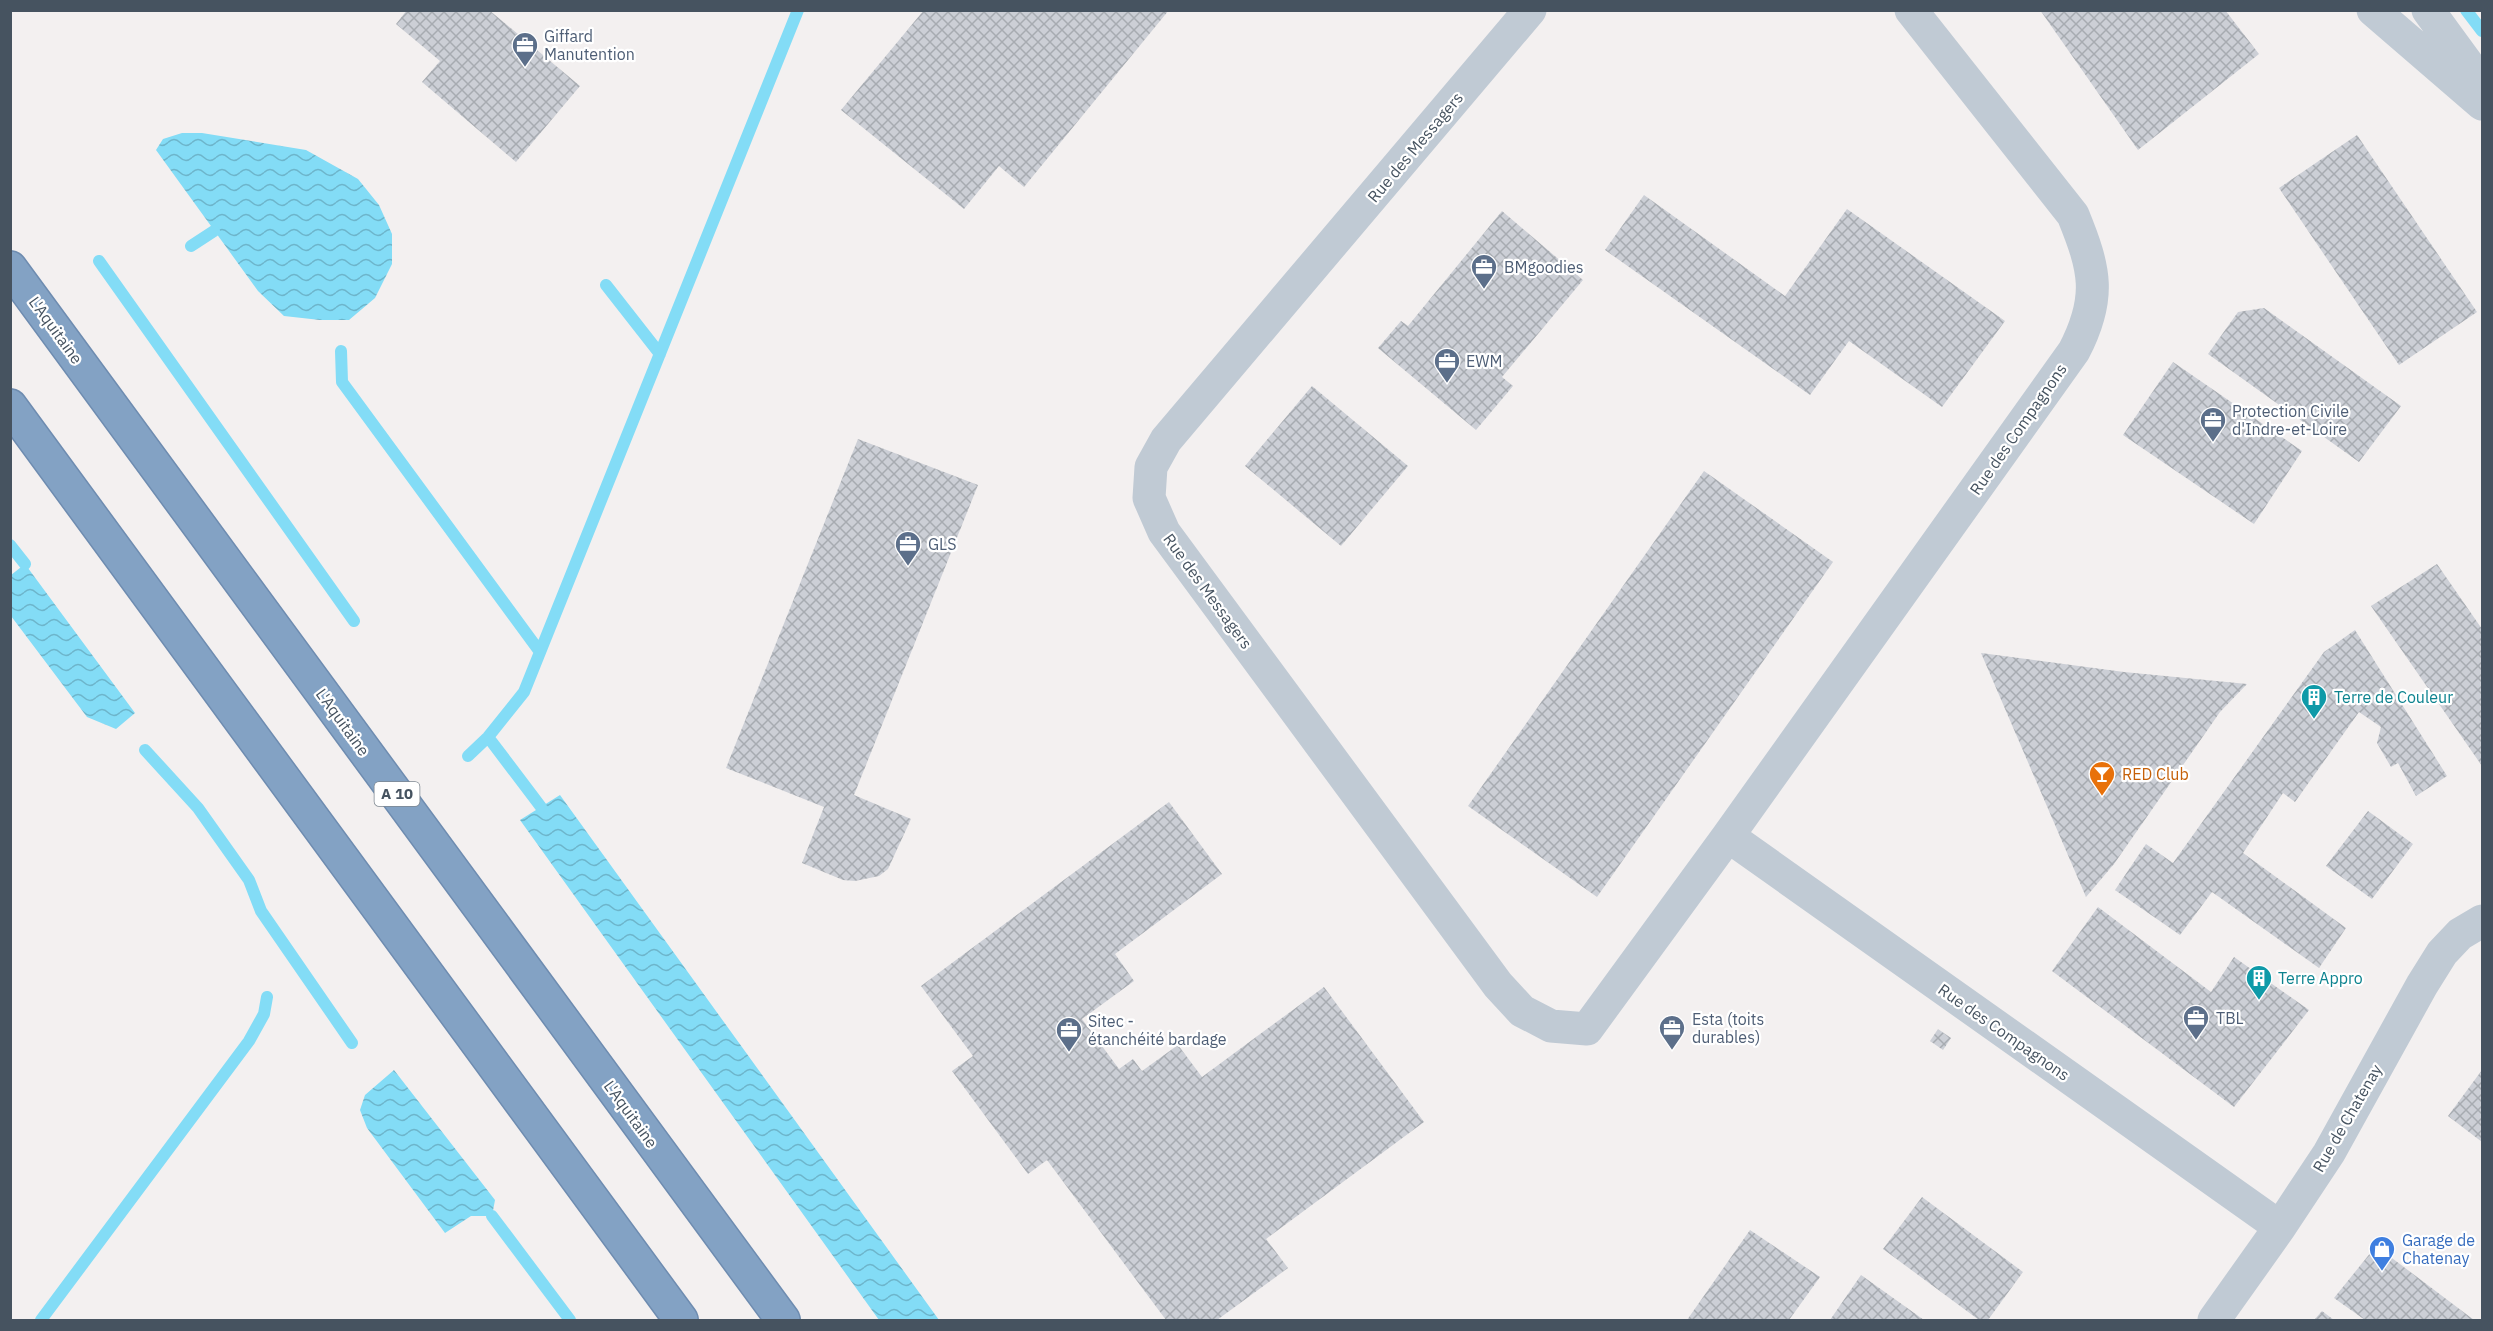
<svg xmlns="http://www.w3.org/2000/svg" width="2493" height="1331" font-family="'IBM Plex Sans',sans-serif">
	<defs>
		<pattern id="water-waves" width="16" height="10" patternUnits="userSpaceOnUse" patternTransform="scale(1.5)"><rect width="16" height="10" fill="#83dcf6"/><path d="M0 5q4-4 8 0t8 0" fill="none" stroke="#6db5cb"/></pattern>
		<pattern id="building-cross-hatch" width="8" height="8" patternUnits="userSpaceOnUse" patternTransform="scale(1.5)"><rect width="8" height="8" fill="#cccfd6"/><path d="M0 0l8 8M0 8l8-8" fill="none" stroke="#a7abb1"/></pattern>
	</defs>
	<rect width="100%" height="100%" fill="#f3f0f0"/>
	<path fill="url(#water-waves)" d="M182 133H202L306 150 358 179 379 205 392 234V264L375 298 349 320H320L284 316 258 291 156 150 163 139Z
		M25 564 135 713 116 729 87 717 11 616V575Z
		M560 795 939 1320H879L520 820Z
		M394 1070 495 1200 492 1216H471L445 1233 367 1128 360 1110 365 1095Z"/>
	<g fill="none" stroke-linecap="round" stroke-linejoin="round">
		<path stroke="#83dcf6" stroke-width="12" d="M2466 10 2482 31
			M191 246 214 231
			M99 261 354 621
			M606 285 660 354
			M341 351 342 382 540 652
			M10 545 25 564
			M488 737 541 807
			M145 750 198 808 249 880 261 911 352 1043
			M468 756 488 737 524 692 798 10
			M492 1216 570 1320
			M41 1320 249 1041 264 1014 267 997"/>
	</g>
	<path fill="url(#building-cross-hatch)" d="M407 10H489L580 86 516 162 422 82 440 61 396 24Z
		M924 10H1169L1024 187 999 166 964 209 841 110Z
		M2040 10H2225L2259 54 2138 150Z
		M2357 135 2477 312 2399 365 2279 188Z
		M1644 195 1785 296 1847 209 2005 321 1942 407 1849 341 1810 395 1605 250Z
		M1502 211 1583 280 1502 377 1513 386 1476 430 1378 348 1401 321 1408 326Z
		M2264 308 2401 406 2359 462 2208 354 2238 312Z
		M2173 362 2302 451 2254 524 2123 435Z
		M1312 386 1408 466 1341 546 1245 466Z
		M858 439 978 485 854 795 911 819 888 869 879 876 855 881 843 880 802 863 824 807 726 768Z
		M1704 471 1833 562 1597 897 1468 806Z
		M2437 564 2482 629V766L2371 606Z
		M2355 630 2447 776 2416 796 2398 763 2391 767 2377 743 2381 727 2359 712 2295 802 2283 793 2243 853 2346 928 2319 968 2212 892 2180 935 2115 890 2146 844 2173 863 2324 652Z
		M1981 653 2124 672 2247 684 2220 712 2114 864 2086 897Z
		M1169 802 1222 874 1115 954 1134 981 1082 1019 1119 1069 1133 1059 1142 1071 1178 1045 1202 1077 1324 987 1424 1122 1266 1239 1288 1268 1217 1320H1166L1047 1160 1028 1174 952 1071 973 1056 921 986Z
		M2368 811 2413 844 2372 899 2326 866Z
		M2098 907 2211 992 2234 957 2309 1010 2234 1107 2052 971Z
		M1938 1029 1951 1038 1943 1050 1930 1041Z
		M2482 1070V1142L2448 1116Z
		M1922 1197 2023 1272 1988 1320H1979L1883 1249Z
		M1750 1230 1820 1277 1789 1320H1687Z
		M2376 1246 2474 1320H2365L2334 1298Z
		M1861 1275 1924 1320H1830Z
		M2322 1311 2334 1320H2314Z"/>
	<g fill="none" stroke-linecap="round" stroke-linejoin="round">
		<g stroke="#6e8cb0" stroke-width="36">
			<path id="highway" d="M10 268 783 1320
				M10 406 681 1320"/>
		</g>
		<path stroke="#c0cad4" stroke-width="33" d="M1530 10 1166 440 1151 467 1149 498 1164 532 1498 985 1522 1011 1551 1026 1587 1029 1728 836 2074 351C2102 297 2095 269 2073 215L1911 10
			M2373 10 2482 104
			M2428 10 2482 84
			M1728 836 2280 1227
			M2214 1320 2280 1227 2329 1153 2422 985 2442 953 2460 934 2482 921"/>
		<use href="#highway" stroke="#83a2c4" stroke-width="33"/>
	</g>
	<defs>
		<g id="office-pin" transform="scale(1.35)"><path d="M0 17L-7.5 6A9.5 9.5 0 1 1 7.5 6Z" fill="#5c6f8a" stroke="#fff"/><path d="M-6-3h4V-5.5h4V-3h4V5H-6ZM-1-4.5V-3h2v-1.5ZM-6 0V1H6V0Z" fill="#fff"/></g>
		<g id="building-pin" transform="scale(1.35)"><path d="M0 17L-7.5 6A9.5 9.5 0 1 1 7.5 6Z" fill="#0f9aa8" stroke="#fff"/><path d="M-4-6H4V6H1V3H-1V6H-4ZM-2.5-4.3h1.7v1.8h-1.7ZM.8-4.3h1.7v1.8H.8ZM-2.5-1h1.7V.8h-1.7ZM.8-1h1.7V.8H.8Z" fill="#fff"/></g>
		<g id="bar-pin" transform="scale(1.35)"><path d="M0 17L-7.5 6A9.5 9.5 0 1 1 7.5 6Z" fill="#e8710a" stroke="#fff"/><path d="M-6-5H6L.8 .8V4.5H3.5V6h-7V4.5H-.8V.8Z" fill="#fff"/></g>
		<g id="shop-pin" transform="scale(1.35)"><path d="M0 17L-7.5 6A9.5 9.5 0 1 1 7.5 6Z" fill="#3f7fe0" stroke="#fff"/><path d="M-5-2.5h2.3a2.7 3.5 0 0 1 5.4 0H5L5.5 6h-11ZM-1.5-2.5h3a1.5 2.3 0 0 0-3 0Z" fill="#fff"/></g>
	</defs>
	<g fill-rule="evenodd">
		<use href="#office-pin" x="525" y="45"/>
		<use href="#office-pin" x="1484" y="267"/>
		<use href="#office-pin" x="1447" y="361"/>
		<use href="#office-pin" x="2213" y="420"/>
		<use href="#office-pin" x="908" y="544"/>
		<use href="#building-pin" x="2314" y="697"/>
		<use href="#bar-pin" x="2102" y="774"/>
		<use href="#building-pin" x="2259" y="978"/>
		<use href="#office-pin" x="2196" y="1018"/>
		<use href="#office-pin" x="1672" y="1028"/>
		<use href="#office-pin" x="1069" y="1030"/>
		<use href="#shop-pin" x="2382" y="1249"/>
	</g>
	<g text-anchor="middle" stroke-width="4.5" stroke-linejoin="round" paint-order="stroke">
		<rect fill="#fff" stroke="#7e8790" stroke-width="1.5" x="374.5" y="782" width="45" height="24" rx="4.5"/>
		<g font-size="15" font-weight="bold" fill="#465360">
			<text x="397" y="799">A 10</text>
		</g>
		<g font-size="16" fill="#4e5e75" stroke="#fff" text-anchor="start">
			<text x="544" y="42">Giffard<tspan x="544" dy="18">Manutention</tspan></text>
			<text x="1504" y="273">BMgoodies</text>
			<text x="1466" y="367">EWM</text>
			<text x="2232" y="417">Protection Civile<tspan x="2232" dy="18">d'Indre-et-Loire</tspan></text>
			<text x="928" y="550">GLS</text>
			<text x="2216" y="1024">TBL</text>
			<text x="1692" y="1025">Esta (toits<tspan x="1692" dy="18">durables)</tspan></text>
			<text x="1088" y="1027">Sitec -<tspan x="1088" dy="18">étanchéité bardage</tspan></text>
		</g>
		<g font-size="16" fill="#465360" stroke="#fff">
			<text transform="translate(1415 147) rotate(-50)" y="6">Rue des Messagers</text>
			<text transform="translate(56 330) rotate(54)" y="6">L'Aquitaine</text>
			<text transform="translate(2018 429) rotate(-55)" y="6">Rue des Compagnons</text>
			<text transform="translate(1208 591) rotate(54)" y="6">Rue des Messagers</text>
			<text transform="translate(343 722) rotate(54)" y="6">L'Aquitaine</text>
			<text transform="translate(2004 1032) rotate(35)" y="6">Rue des Compagnons</text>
			<text transform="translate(631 1114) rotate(54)" y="6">L'Aquitaine</text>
			<text transform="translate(2347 1118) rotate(-60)" y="6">Rue de Chatenay</text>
		</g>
		<g font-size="16" fill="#0d838f" stroke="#fff" text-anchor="start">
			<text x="2334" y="703">Terre de Couleur</text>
			<text x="2278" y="984">Terre Appro</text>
		</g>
		<g font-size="16" fill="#c56008" stroke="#fff" text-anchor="start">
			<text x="2122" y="780">RED Club</text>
		</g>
		<g font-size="16" fill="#366cbe" stroke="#fff" text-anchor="start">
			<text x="2402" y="1246">Garage de<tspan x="2402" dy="18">Chatenay</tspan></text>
		</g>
	</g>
	<rect width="2493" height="1331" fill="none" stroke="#465360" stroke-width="24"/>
</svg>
